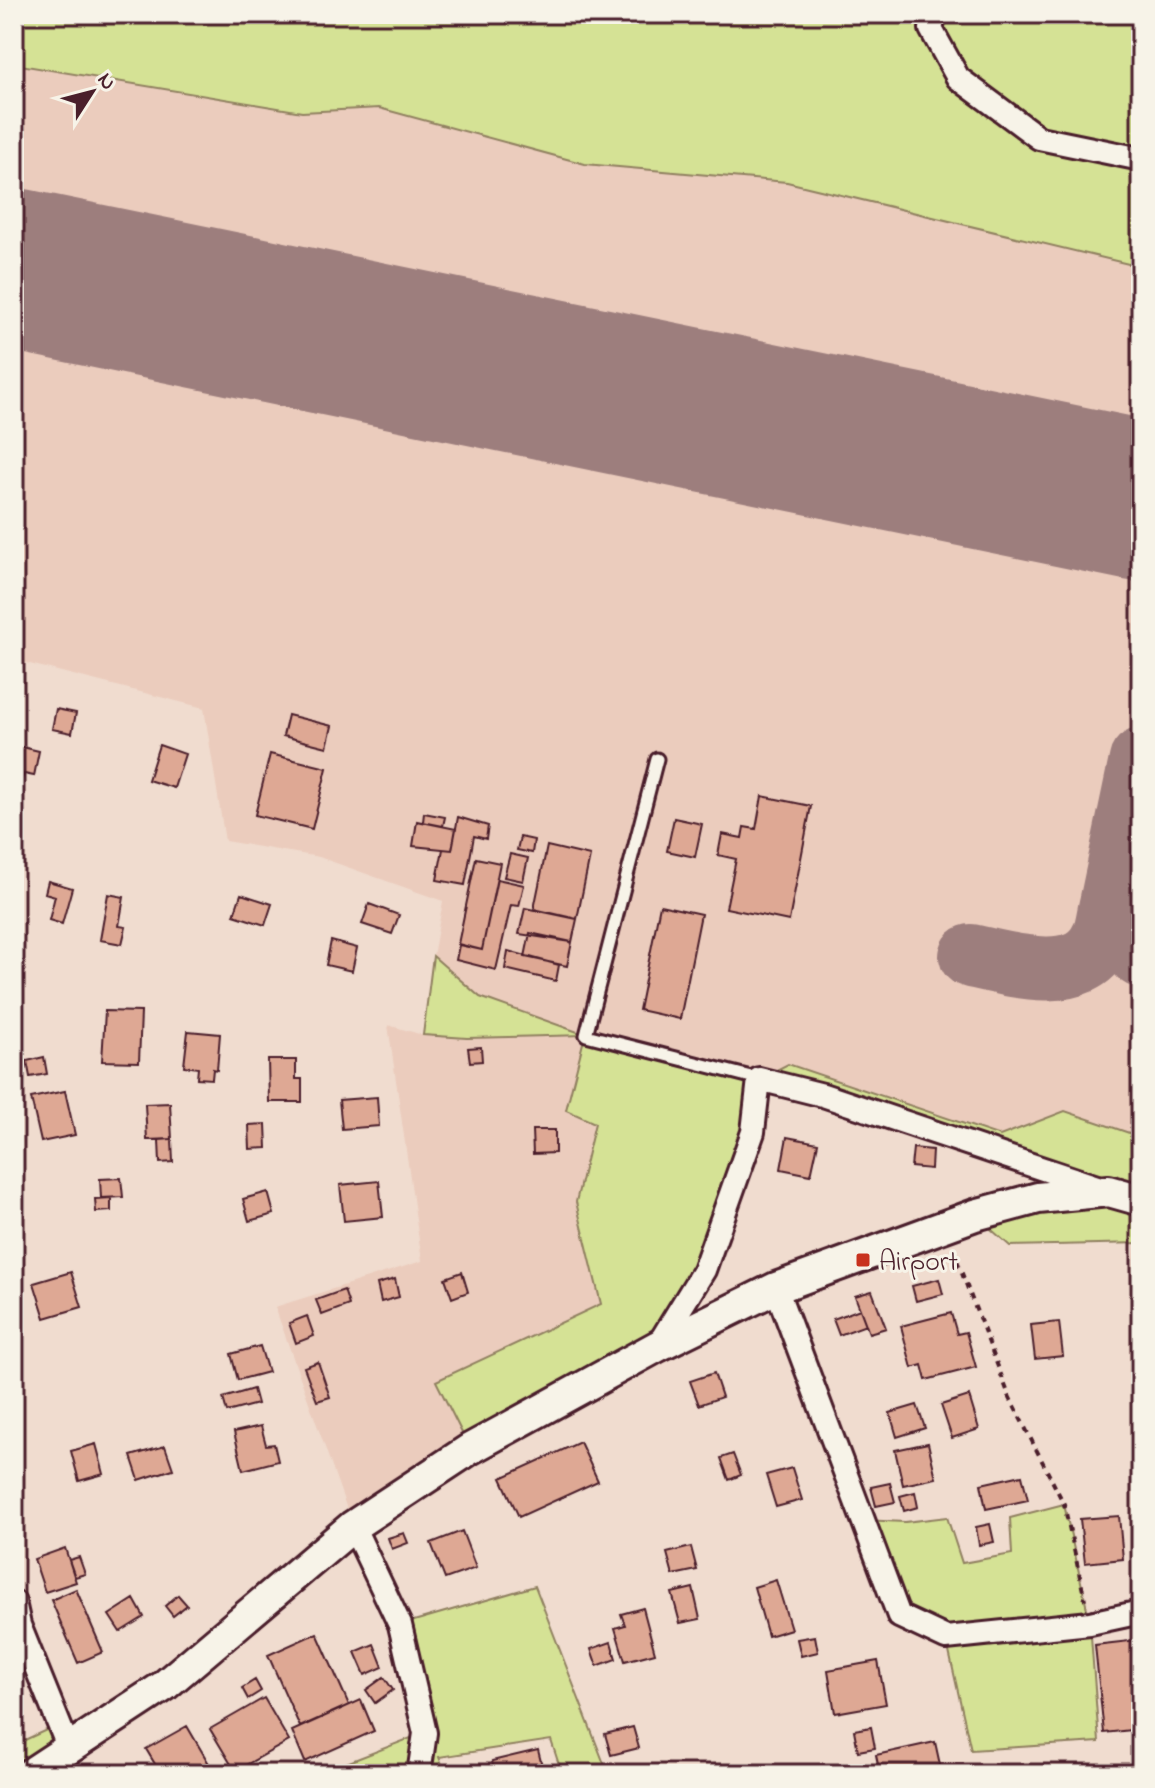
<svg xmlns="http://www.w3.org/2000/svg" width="1155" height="1788" font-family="'Indie Flower',sans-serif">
	<rect width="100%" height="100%" fill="#f0dccf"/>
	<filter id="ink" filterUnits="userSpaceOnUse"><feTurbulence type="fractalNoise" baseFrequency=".0125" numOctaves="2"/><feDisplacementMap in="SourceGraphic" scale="16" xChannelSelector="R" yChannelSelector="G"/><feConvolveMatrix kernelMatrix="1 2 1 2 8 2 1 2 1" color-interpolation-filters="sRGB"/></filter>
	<g filter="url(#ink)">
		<path fill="#ebccbd" d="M14 64 302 112 379 108 585 164 787 182 1141 267V1137L1065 1111 1000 1136 788 1064 759 1079 595 1122 576 1202 601 1304 437 1381 470 1449 353 1526 275 1307 422 1261 388 1025 423 1035 467 1038 583 1034 480 997 433 956 443 901 319 857 225 841 204 708 14 660Z
			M1135 1242 1141 1243V1379H1128Z"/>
		<path fill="#d5e295" stroke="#908060" stroke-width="2" d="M14 14H1141V267L787 182 585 164 379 108 302 112 14 64Z
			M433 956 480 997 586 1035 759 1079 788 1064 1000 1136 1065 1111 1141 1137V1243L1010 1246 975 1215 1106 1192 760 1079 704 1270 658 1346 470 1449 436 1381 601 1304 576 1202 595 1123 566 1110 585 1035 467 1038 423 1035Z
			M1064 1504 1090 1623 1099 1742 971 1750 946 1638 899 1616 863 1520 905 1522 947 1517 962 1563 1012 1554 1010 1518Z
			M535 1586 608 1774H562L551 1740 439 1757 446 1774H318L424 1733 400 1625Z
			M57 1725 69 1749 30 1774H14V1745Z"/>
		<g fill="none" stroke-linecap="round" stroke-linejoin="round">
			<path stroke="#9d7e7d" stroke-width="64" d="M1104 494 1141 504
				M1141 760 1111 904 1141 956
				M971 956C1007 964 1079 986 1101 941 1107 931 1108 916 1111 904"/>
			<path stroke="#9d7e7d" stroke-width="162" d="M14 269 1141 501"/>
		</g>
		<path fill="#dea894" stroke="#4a1f2b" stroke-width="2" d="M56 709 76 713 72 733 52 729Z
			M288 715 332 726 327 747 283 736Z
			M14 745 39 751 34 776 24 774 21 782 14 780Z
			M159 745 185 754 174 788 148 780Z
			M270 754 327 768 312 829 255 815Z
			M762 796 811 806 789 921 726 908 736 859 718 855 722 834 742 838 744 827 756 829Z
			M424 813 445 817 443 826 423 822Z
			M458 817 488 826 486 839 474 836 465 885 437 880 443 849 452 850Z
			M674 818 702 824 695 857 667 851Z
			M417 821 456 829 452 850 413 846Z
			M520 837 534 840 532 853 517 850Z
			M547 846 590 856 577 919 534 909Z
			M510 854 528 858 523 881 504 877Z
			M476 858 500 863 482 950 458 944Z
			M497 879 524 885 519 906 511 905 496 970 456 960 459 945 482 950Z
			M48 881 72 888 62 924 49 920 55 896 45 893Z
			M108 894 124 897 119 926 126 927 122 944 100 940Z
			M241 894 272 904 265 925 234 915Z
			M369 904 399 915 392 934 362 924Z
			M660 905 701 914 680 1019 639 1010Z
			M525 908 577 919 572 942 519 934Z
			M530 933 572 942 567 966 525 957Z
			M331 941 357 948 352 971 326 965Z
			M508 951 559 965 556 981 505 969Z
			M105 1011 141 1012 139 1062 102 1061Z
			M188 1031 220 1034 217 1070 213 1069 212 1079 197 1078 198 1068 184 1066Z
			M481 1047 482 1061 470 1062 468 1048Z
			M44 1057 47 1074 30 1077 27 1061Z
			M268 1060H296V1079H302V1102H269Z
			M65 1091 75 1135 41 1142 31 1098Z
			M377 1097 379 1126 342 1129 339 1100Z
			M170 1103 172 1139 147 1140 145 1104Z
			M266 1124 267 1148 250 1149 249 1125Z
			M532 1130H555V1153L533 1154Z
			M787 1137 818 1143 811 1175 781 1169Z
			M172 1139 173 1162 160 1163 159 1140Z
			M913 1148 932 1150 931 1169 911 1167Z
			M121 1178 123 1197 101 1198 100 1179Z
			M379 1181 383 1217 344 1221 340 1185Z
			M268 1192 274 1214 249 1221 243 1199Z
			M111 1198V1211L96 1212 95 1199Z
			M71 1272 82 1307 45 1318 34 1283Z
			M462 1272 468 1292 452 1298 445 1278Z
			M395 1279 399 1297 381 1302 377 1284Z
			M939 1279 943 1294 916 1301 912 1286Z
			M344 1290 349 1305 322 1315 316 1300Z
			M872 1291 886 1328 869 1333 855 1296Z
			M860 1309 866 1325 839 1335 833 1319Z
			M951 1313 957 1334 966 1332 976 1367 926 1380 922 1365 912 1368 901 1326Z
			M307 1316 314 1336 296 1343 289 1323Z
			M1059 1322 1063 1356 1035 1359 1031 1325Z
			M260 1346 268 1372 238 1380 231 1354Z
			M318 1362 330 1397 317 1401 304 1367Z
			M714 1373 722 1397 699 1405 690 1381Z
			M253 1389 257 1404 227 1412 223 1398Z
			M969 1396 979 1429 952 1438 941 1405Z
			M917 1405 925 1428 897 1437 890 1413Z
			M261 1426 266 1445 274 1444 278 1461 243 1470 234 1432Z
			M580 1442 598 1481 519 1517 501 1478Z
			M928 1443 936 1478 903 1485 895 1450Z
			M96 1444 104 1474 79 1481 71 1451Z
			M165 1446 173 1469 139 1480 131 1456Z
			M733 1454 741 1475 729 1480 721 1458Z
			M792 1468 802 1500 776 1507 766 1475Z
			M1022 1475 1028 1500 986 1509 981 1484Z
			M890 1483 895 1502 876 1506 871 1487Z
			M915 1492 918 1507 904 1511 900 1496Z
			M1119 1516 1123 1559 1085 1563 1080 1519Z
			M990 1524 994 1542 979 1545 976 1527Z
			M462 1531 476 1568 445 1579 431 1543Z
			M404 1533 408 1543 392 1549 388 1538Z
			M691 1547 697 1570 673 1575 667 1553Z
			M65 1548 76 1582 45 1592 34 1559Z
			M79 1557 85 1574 75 1577 69 1560Z
			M776 1580 791 1629 768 1636 754 1587Z
			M693 1588 700 1619 680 1623 672 1593Z
			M76 1589 103 1652 78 1663 51 1600Z
			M178 1595 187 1605 173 1616 165 1606Z
			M134 1599 144 1617 120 1632 109 1615Z
			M643 1608 655 1653 625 1661 615 1628 625 1625 621 1614Z
			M317 1633 349 1705 300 1727 268 1655Z
			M815 1636 818 1652 801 1656 797 1639Z
			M1138 1640 1141 1720 1130 1721 1131 1730 1104 1733 1095 1645Z
			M611 1642 616 1659 597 1666 591 1649Z
			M374 1644 383 1667 365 1675 355 1652Z
			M878 1661 886 1704 835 1713 828 1670Z
			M384 1677 393 1690 375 1703 366 1690Z
			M255 1680 261 1691 248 1699 242 1688Z
			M264 1698 289 1741 235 1771 210 1729Z
			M361 1700 374 1731 305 1762 292 1731Z
			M187 1726 215 1774H161L146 1749Z
			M633 1727 639 1748 611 1755 605 1734Z
			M871 1727 875 1748 858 1751 854 1730Z
			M935 1742 942 1774H880L876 1755Z
			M538 1750 544 1774H495L492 1761Z
			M860 1763 862 1774H845L844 1766Z"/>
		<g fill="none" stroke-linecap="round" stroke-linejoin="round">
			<g stroke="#4a1f2b" stroke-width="17">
				<path id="lane" d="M657 759 586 1035 759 1079"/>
			</g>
			<g stroke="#4a1f2b" stroke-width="28">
				<path id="street" d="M935 14 931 29 958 78 1039 138 1141 159
					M776 1288 899 1616 946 1638 1090 1623 1141 1612
					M658 1345 704 1270 753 1132 759 1079 823 1095 1100 1188
					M353 1526 400 1625 425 1733 419 1774
					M14 1602 19 1625 69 1749"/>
			</g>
			<g stroke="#4a1f2b" stroke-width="36">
				<path id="secondary" d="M30 1774 164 1686 353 1526 470 1449 658 1346 776 1288 975 1215 1038 1198 1109 1191 1141 1200"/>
			</g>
			<path stroke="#4a1f2b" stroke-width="4" stroke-dasharray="6 6" stroke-linecap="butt" d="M953 1250 1010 1398 1064 1504 1085 1600"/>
			<use href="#lane" stroke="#f7f3e8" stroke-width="11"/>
			<use href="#street" stroke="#f7f3e8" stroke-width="22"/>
			<use href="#secondary" stroke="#f7f3e8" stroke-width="30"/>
		</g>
	</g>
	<rect fill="#c8321e" stroke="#f7f3e8" stroke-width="3" x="855" y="1252" width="16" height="16" rx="4"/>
	<g text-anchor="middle" stroke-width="6" stroke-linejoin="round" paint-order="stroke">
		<g font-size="28" fill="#4a1f2b" stroke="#f7f3e8" text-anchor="start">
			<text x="879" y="1270">Airport</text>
		</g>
	</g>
	<rect width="1155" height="1788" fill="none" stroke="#f7f3e8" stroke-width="48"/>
	<rect x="24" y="24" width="1107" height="1740" fill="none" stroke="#4a1f2b" stroke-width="3" filter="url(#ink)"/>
	<g transform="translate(92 92) rotate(54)" stroke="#f7f3e8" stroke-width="6" paint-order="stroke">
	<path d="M0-6L14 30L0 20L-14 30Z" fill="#4a1f2b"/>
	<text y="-12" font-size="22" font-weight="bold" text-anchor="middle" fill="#4a1f2b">N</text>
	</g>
</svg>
